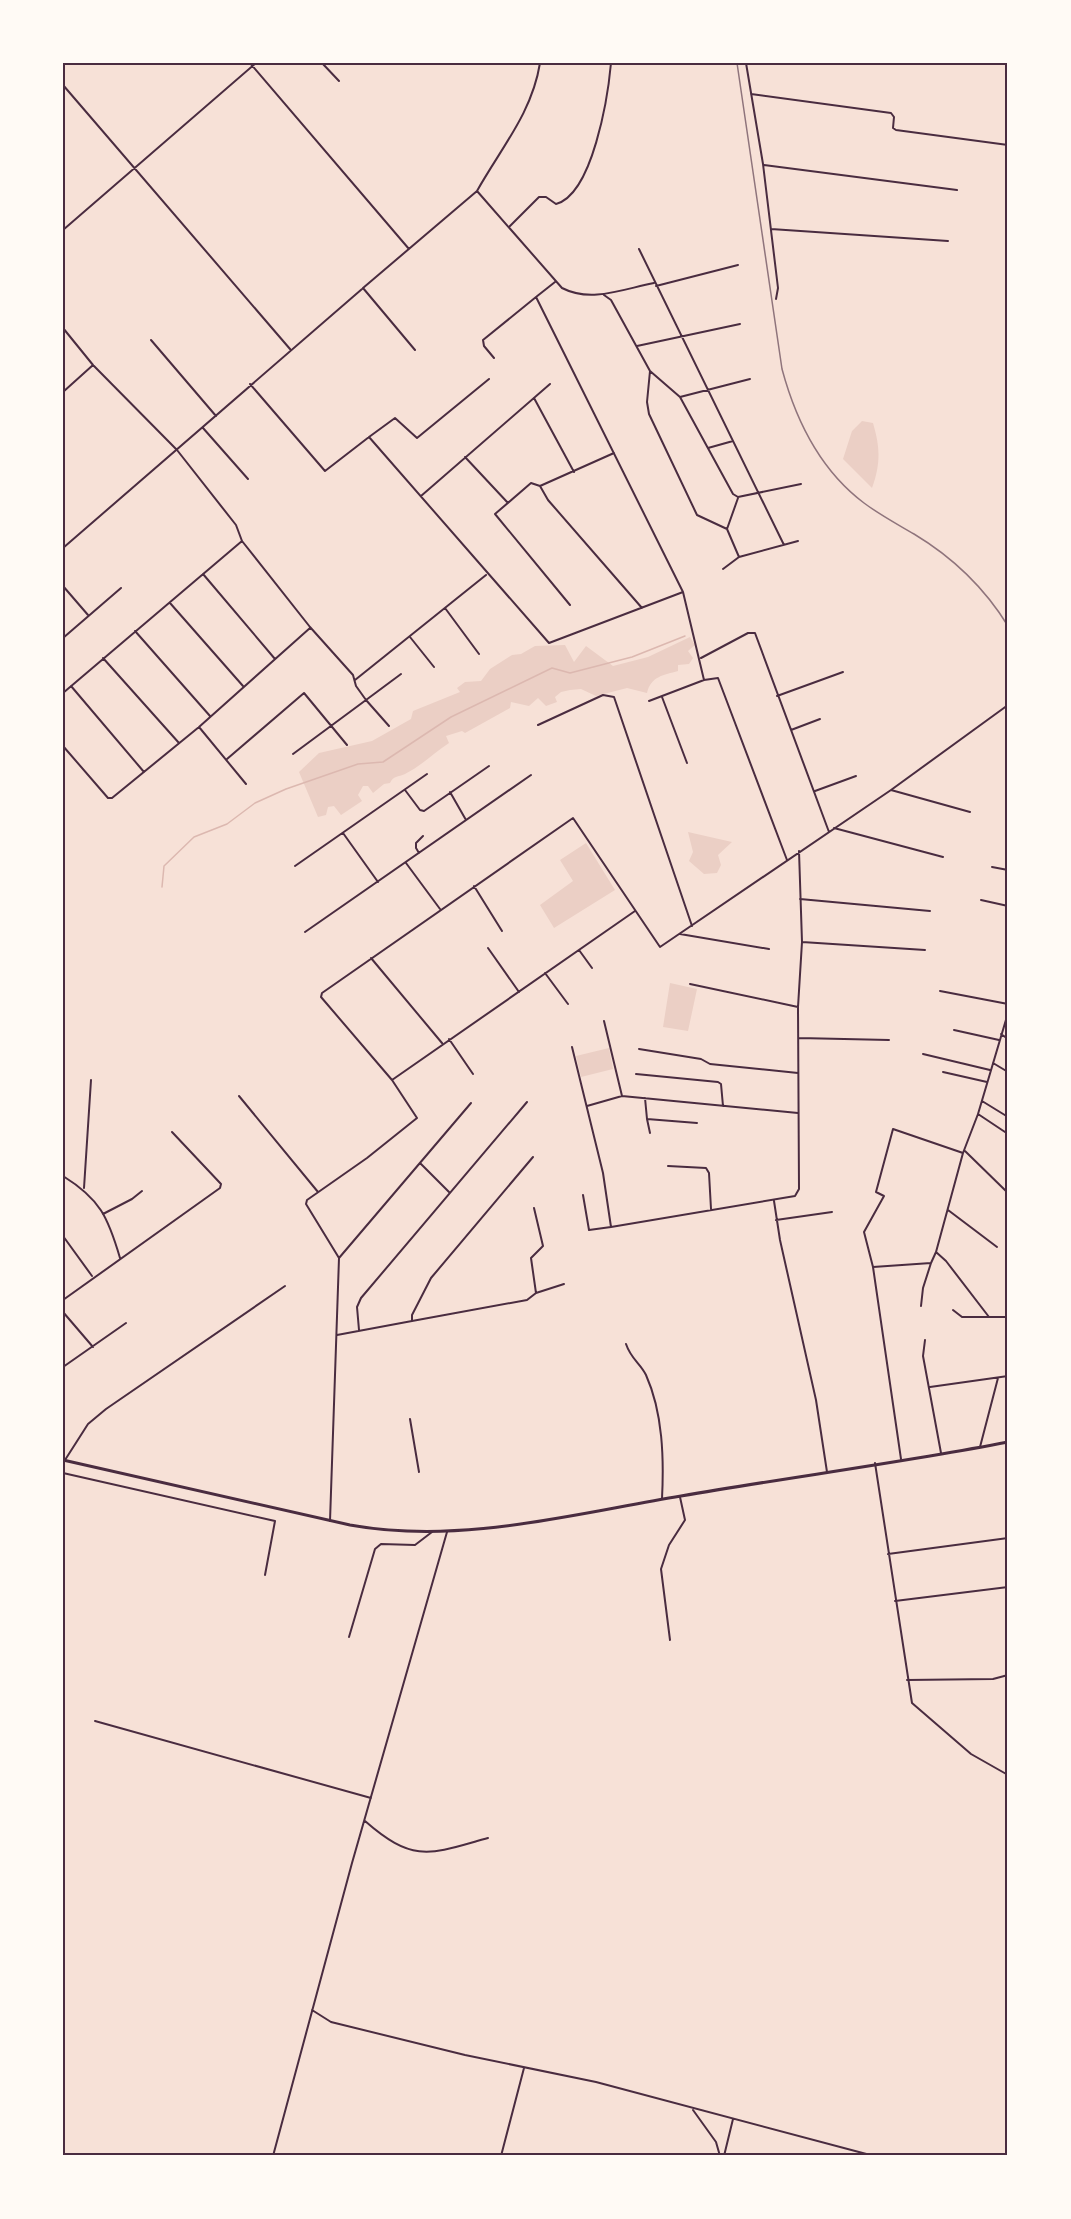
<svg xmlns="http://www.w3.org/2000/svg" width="1071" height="2219" font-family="'Roboto Condensed',sans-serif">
	<rect width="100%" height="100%" fill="#f7e1d7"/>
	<path fill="#ebcfc5" d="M862 421 873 423C880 447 881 463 872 488L843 459 852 431Z
		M690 637 695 645 688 651 693 658 689 664 678 665V671C664 675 651 676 647 693L627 688 596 696 581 689 570 690 561 692 555 697 557 702 546 706 538 698 529 706 511 702 510 708 465 733 462 731 446 736 449 743C434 753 421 766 405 774 398 777 393 776 390 783L384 784 373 793 368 786H363L358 795 362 801 341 815 334 806 328 807 326 815 318 817 299 772 319 753 372 741 411 719 413 711 460 692 457 688 465 682 481 681 490 669 512 655 521 654 535 646 565 645 574 662 586 646 613 666 648 657Z
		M688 832 732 842 718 855 721 865 717 873 704 874 689 861 693 852Z
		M586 843 615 890 554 928 540 905 573 881 560 860Z
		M670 983 697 989 688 1031 663 1027Z
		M609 1048 613 1069 581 1077 576 1056Z"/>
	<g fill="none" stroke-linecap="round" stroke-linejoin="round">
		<path stroke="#dcb8b0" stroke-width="1.5" d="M162 887 164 866 194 837 227 824 255 803 286 789 358 764 383 762 451 717 552 668 570 673 632 657 685 636"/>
		<path stroke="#4a2c40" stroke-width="2" d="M250 63 409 249
			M322 63 339 81
			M746 63 763 164 778 288 776 299
			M63 85 290 349
			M751 94 891 113 894 117 893 128 896 130 1008 145
			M764 165 957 190
			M477 191C501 148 532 113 540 63
			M510 226 539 197H546L556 204C593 194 608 96 611 63
			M771 229 948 241
			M63 230 256 63
			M639 249 784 545
			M555 282 536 297 683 592 704 680
			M656 286 738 265
			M604 295 611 300 650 371 680 397 733 494 738 497 801 484
			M63 328 93 365 177 450 236 525 242 541 310 627 353 675 356 686 366 700 293 754
			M151 340 216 416
			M637 346 740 324
			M415 350 363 288 477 191 562 288C591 303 623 289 654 283
			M494 358 484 346 483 340 536 297
			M650 371 647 402 649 414 697 515 727 529 739 557
			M250 384 325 471 369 437 549 643 683 592
			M63 392 93 365
			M680 397 750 379
			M534 398 574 472
			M203 428 248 479
			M369 437 395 418 417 438 489 379
			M708 448 733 441
			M465 457 508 503
			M540 486 548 500 642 608
			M421 496 550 384
			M727 529 738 498
			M63 548 362 289
			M723 569 739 557 798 541
			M203 574 275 659
			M63 586 88 615
			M170 603 243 686
			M570 605 495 514 531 483 540 486 614 453
			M445 608 479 654
			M135 631 210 716
			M410 637 434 667
			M63 638 121 588
			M103 658 179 743
			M701 658 748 633H755L829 832
			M355 680 486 575
			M71 686 144 772
			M63 693 242 541
			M777 696 843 672
			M662 697 687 763
			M649 701 704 680 718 678 787 860
			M538 725 603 695 614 697 692 926
			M389 726 366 700 401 674
			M199 727 246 784
			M791 730 820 719
			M63 746 108 798H112L199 727 310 628
			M227 759 304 693 347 745
			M405 790 420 810 424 811 489 766
			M891 790 970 812
			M815 791 856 776
			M450 792 466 820
			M834 828 943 857
			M343 833 378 882
			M419 853 416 848V843L423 836
			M406 863 440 909
			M295 866 427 774
			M992 867 1008 870
			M474 886 502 931
			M800 899 930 911
			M981 900 1008 906
			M305 932 531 775
			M680 934 769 949
			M802 942 925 950
			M488 948 519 992
			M579 950 592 968
			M371 958 442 1043
			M545 973 568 1004
			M690 984 798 1007
			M940 991 1008 1004
			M604 1021 622 1096
			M954 1030 999 1040
			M1001 1034 1008 1039
			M799 1038 889 1040
			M449 1039 473 1074
			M572 1047 603 1173 611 1227 795 1196 799 1189 798 1007 802 942 799 851
			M639 1049 701 1059 710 1064 798 1073
			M923 1054 990 1070
			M993 1063 1008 1072
			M943 1072 987 1082
			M636 1074 718 1082 721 1084 723 1106
			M392 1080 635 911
			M239 1096 318 1192
			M645 1098 647 1119 697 1123
			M982 1101 1008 1117
			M587 1106 622 1096 798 1113
			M978 1114 1008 1134
			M647 1119 650 1133
			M965 1151 1008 1193
			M420 1163 449 1192
			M668 1166 706 1168 709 1173 711 1209
			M63 1176C100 1199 108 1217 120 1258
			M84 1188 91 1080
			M583 1195 589 1230 611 1227
			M774 1201 780 1240 816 1400 827 1472
			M534 1208 543 1246 531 1258 536 1293
			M948 1210 997 1247
			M103 1214 132 1199 142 1191
			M776 1220 832 1212
			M63 1236 92 1276
			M339 1258 471 1103
			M873 1267 931 1263 936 1252
			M63 1300 220 1188 221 1184 172 1132
			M921 1306 923 1288 931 1263
			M953 1310 962 1317H1008
			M63 1312 93 1347
			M989 1317 946 1261 936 1252 963 1153 978 1114 1008 1013
			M412 1321 527 1300 536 1293 564 1284
			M359 1330 357 1307 361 1298 527 1102
			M337 1335 412 1321V1315L431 1278 533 1157
			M925 1340 923 1356 941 1453
			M626 1344C631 1359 640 1363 646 1375 663 1413 664 1459 662 1499
			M63 1367 126 1323
			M930 1387 1008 1376
			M410 1419 419 1472
			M980 1447 998 1378
			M901 1459 873 1267 864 1232 884 1196 876 1192 893 1129 963 1153
			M65 1460 88 1424 106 1409 285 1286
			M875 1463 912 1703 971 1754 1008 1775
			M63 1473 275 1521 265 1575
			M330 1521 339 1258 306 1204 307 1200 367 1158 417 1118 392 1080 321 997 322 993 573 818 660 947 891 790 1008 705
			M888 1554 1008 1538
			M895 1601 1008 1587
			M349 1637 375 1549 381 1544 415 1545 432 1532
			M670 1640 661 1569 669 1545 685 1520 680 1497
			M907 1680 993 1679 1008 1675
			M95 1721 371 1798
			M365 1821C414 1864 431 1854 488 1838
			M312 2010 331 2022 465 2055 596 2082 874 2156
			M693 2110 716 2142 720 2156
			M273 2156 352 1863 447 1532
			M501 2156 524 2068
			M724 2156 733 2119"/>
		<path stroke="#4a2c40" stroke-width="3" d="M63 1460 350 1525C461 1545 572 1514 681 1496 790 1477 900 1463 1008 1442"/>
		<path stroke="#8f747c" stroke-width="1.5" d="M737 63 782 369C796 421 820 470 864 503 880 515 897 524 914 534 954 558 984 587 1008 626"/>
	</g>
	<rect width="1071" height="2219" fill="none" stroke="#fffaf5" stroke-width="129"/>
	<rect x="64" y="64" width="942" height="2090" fill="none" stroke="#4a2c40" stroke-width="2"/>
</svg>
